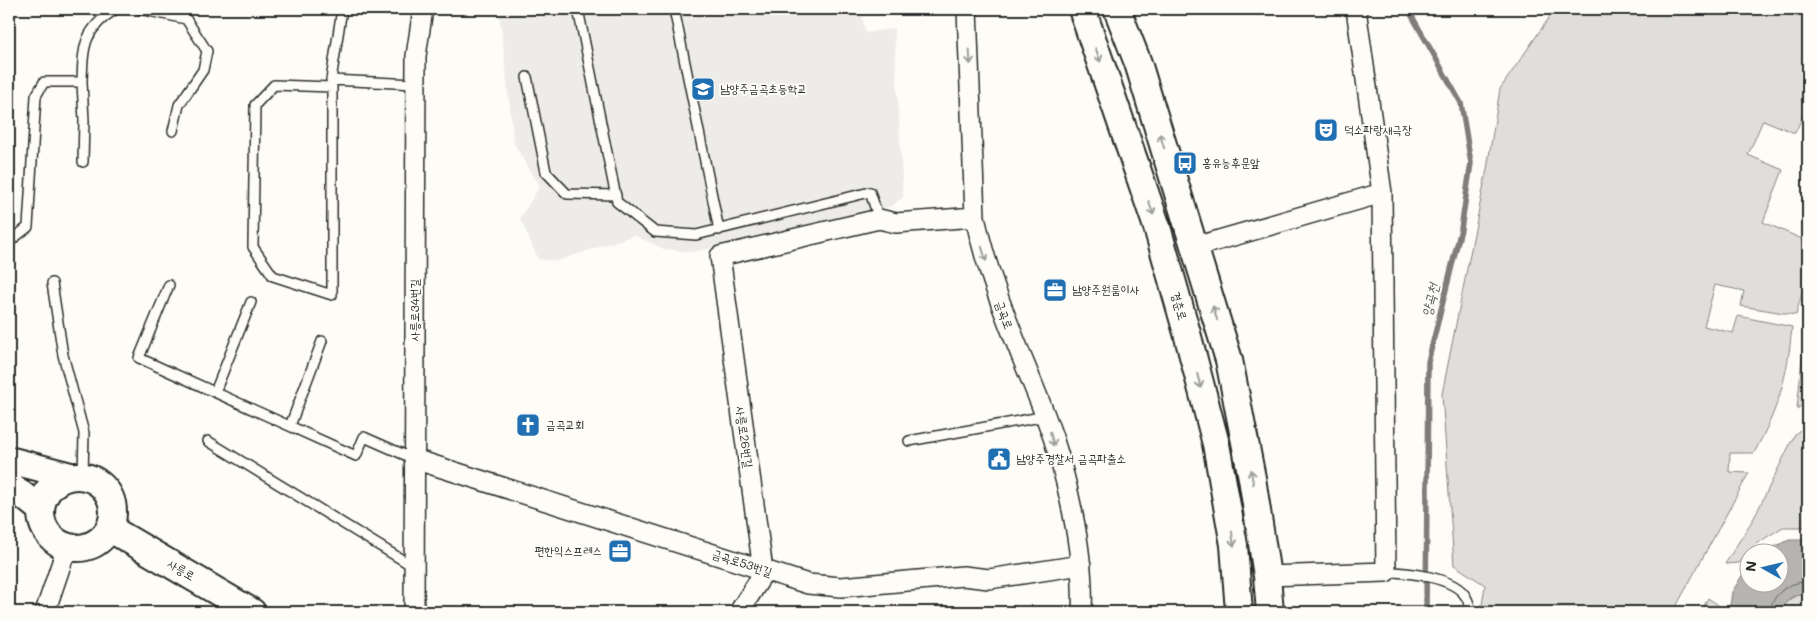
<svg xmlns="http://www.w3.org/2000/svg" width="1817" height="621" font-family="Mali,'Poor Story',sans-serif">
	<rect width="100%" height="100%" fill="#fdfcf7"/>
	<filter id="ink" filterUnits="userSpaceOnUse"><feTurbulence type="fractalNoise" baseFrequency=".02" numOctaves="2"/><feDisplacementMap in="SourceGraphic" scale="10" xChannelSelector="R" yChannelSelector="G"/><feConvolveMatrix kernelMatrix="1 2 1 2 8 2 1 2 1" color-interpolation-filters="sRGB"/></filter>
	<g filter="url(#ink)">
		<path fill="#edece8" d="M499 9H860L866 33 894 28 903 197 892 206 693 252 664 249 634 235 557 261 538 259 520 218 540 186 514 144Z"/>
		<path fill="#dfdeda" stroke="#858482" d="M1555 9H1808V110L1806 109 1795 133 1763 120 1748 155 1783 170 1763 222 1802 239C1812 264 1803 289 1796 315L1741 306 1744 291 1715 285 1704 326 1733 333 1738 316 1792 327C1787 379 1779 407 1754 453H1730L1729 472 1749 473 1673 612H1481L1485 585 1454 565 1442 394 1487 169 1500 89Z
			M1808 336V401L1797 409 1802 359Z
			M1808 424V527H1783L1756 544 1739 563 1725 564 1755 516 1795 434Z
			M1802 593H1808V612H1781L1788 600Z
			M1708 598 1718 605V612H1701Z"/>
		<path fill="#b5b4b1" stroke="#7e7d7b" d="M1789 540H1808V593C1794 593 1786 599 1781 612H1729L1732 592 1749 564 1750 584H1780V554L1761 553Z"/>
		<g fill="none" stroke-linecap="round" stroke-linejoin="round">
			<path stroke="#626261" stroke-width="1" d="M1770 612C1772 593 1790 581 1808 582"/>
			<path stroke="#7e7d7b" stroke-width="5.5" d="M1408 9 1461 103 1471 163 1461 229 1428 362 1426 612"/>
			<g stroke="#2b2b2b" stroke-width="12">
				<path id="lane" d="M139 9 186 19 207 51 203 70 179 105 173 131
					M578 9 617 202 655 232 696 235 870 192 879 219
					M674 9 719 230
					M527 77 546 172 567 194 616 195
					M331 80 342 9
					M82 82 84 121 83 162
					M332 87 274 85 255 105 253 247 273 276 332 295V87L331 80 416 84
					M9 242 28 227 36 96 44 82H82C83 45 84 29 116 9
					M52 283 63 355 84 433 83 476
					M169 285 139 358 356 456 364 437 414 459
					M215 392 251 302
					M290 426 322 341
					M208 441 414 567
					M909 441 1046 416
					M1386 572C1407 572 1455 577 1466 597 1469 602 1470 608 1472 612"/>
			</g>
			<g stroke="#2b2b2b" stroke-width="22">
				<path id="street" d="M967 9 975 217C990 287 1019 348 1045 415 1066 469 1085 554 1082 612
					M1195 247 1382 193
					M414 459 808 584 841 587 963 576 989 579 1081 565
					M1267 576 1386 572 1382 193 1356 9
					M45 612 67 547
					M414 612 416 56 423 9
					M739 612 758 582 763 570 720 256 879 219 896 223 975 217"/>
			</g>
			<g stroke="#2b2b2b" stroke-width="30">
				<path id="secondary" d="M1082 9 1157 227 1187 333 1216 444 1234 545 1239 612
					M1117 9 1138 63 1229 360 1252 478 1267 576 1270 612
					M9 460 71 476
					M41 512a36 36 0 1 1 72 0a36 36 0 1 1-72 0Z
					M9 484 41 510
					M109 528 252 612"/>
			</g>
			<use href="#lane" stroke="#fdfcf7" stroke-width="9"/>
			<use href="#street" stroke="#fdfcf7" stroke-width="19"/>
			<use href="#secondary" stroke="#fdfcf7" stroke-width="26"/>
		</g>
		<defs><path id="oneway-shaft" d="M-6 0H5M1.5-3L5.5 0L1.5 3" fill="none" stroke-width="1.6" stroke-linecap="round" stroke-linejoin="round" transform="scale(1.25)"/></defs>
		<g stroke="#9e9e9b">
			<use href="#oneway-shaft" transform="translate(1098 55) rotate(71)"/>
			<use href="#oneway-shaft" transform="translate(970 57) rotate(87)"/>
			<use href="#oneway-shaft" transform="translate(1162 141) rotate(-107)"/>
			<use href="#oneway-shaft" transform="translate(1151 208) rotate(71)"/>
			<use href="#oneway-shaft" transform="translate(984 254) rotate(73)"/>
			<use href="#oneway-shaft" transform="translate(1215 313) rotate(-107)"/>
			<use href="#oneway-shaft" transform="translate(1199 381) rotate(76)"/>
			<use href="#oneway-shaft" transform="translate(1052 439) rotate(74)"/>
			<use href="#oneway-shaft" transform="translate(1252 477) rotate(-100)"/>
			<use href="#oneway-shaft" transform="translate(1233 539) rotate(81)"/>
		</g>
	</g>
	<defs>
		<g id="school-square" transform="scale(1.25)"><rect x="-9" y="-9" width="18" height="18" rx="4" fill="#1f6fb2" stroke="#fdfcf7"/><path d="M0-5L7-2L0 1L-7-2ZM-4 1L0 2.5L4 1V4Q0 6-4 4Z" fill="#fff"/></g>
		<g id="theatre-square" transform="scale(1.25)"><rect x="-9" y="-9" width="18" height="18" rx="4" fill="#1f6fb2" stroke="#fdfcf7"/><path d="M-5-5.5Q0-4 5-5.5V0Q5 5 0 6Q-5 5-5 0ZM-3.3-2.5H-1v1.5H-3.3ZM1-2.5H3.3v1.5H1ZM-2.8 1Q0 5.5 2.8 1Z" fill="#fff"/></g>
		<g id="bus-square" transform="scale(1.25)"><rect x="-9" y="-9" width="18" height="18" rx="4" fill="#1f6fb2" stroke="#fdfcf7"/><path d="M-5-6H5V4H4V6H2V4H-2V6H-4V4H-5ZM-3.5-4V0h7V-4ZM-3.5 1.2v1.5H-2V1.2ZM2 1.2v1.5H3.5V1.2Z" fill="#fff"/></g>
		<g id="office-square" transform="scale(1.25)"><rect x="-9" y="-9" width="18" height="18" rx="4" fill="#1f6fb2" stroke="#fdfcf7"/><path d="M-6-3h4V-5.5h4V-3h4V5H-6ZM-1-4.5V-3h2v-1.5ZM-6 0V1H6V0Z" fill="#fff"/></g>
		<g id="church-square" transform="scale(1.25)"><rect x="-9" y="-9" width="18" height="18" rx="4" fill="#1f6fb2" stroke="#fdfcf7"/><path d="M-1.2-6h2.4v3.5h3.3v2.4h-3.3V6h-2.4V-.1h-3.3v-2.4h3.3Z" fill="#fff"/></g>
		<g id="civic-square" transform="scale(1.25)"><rect x="-9" y="-9" width="18" height="18" rx="4" fill="#1f6fb2" stroke="#fdfcf7"/><path d="M-.6-6.5H3V-4.5H.6V-3L4-1V1h2V6H-6V1h2V-1L-.6-3ZM-1.2 2.5V6h2.4V2.5Z" fill="#fff"/></g>
	</defs>
	<g fill-rule="evenodd">
		<use href="#school-square" x="703" y="89"/>
		<use href="#theatre-square" x="1326" y="130"/>
		<use href="#bus-square" x="1185" y="163"/>
		<use href="#office-square" x="1055" y="290"/>
		<use href="#church-square" x="528" y="425"/>
		<use href="#civic-square" x="999" y="459"/>
		<use href="#office-square" x="620" y="551"/>
	</g>
	<g text-anchor="middle" stroke-width="4" stroke-linejoin="round" paint-order="stroke">
		<g font-size="12" fill="#2b2b2b" stroke="#fdfcf7" text-anchor="start">
			<text x="720" y="93">남양주금곡초등학교</text>
			<text x="1344" y="134">덕소파랑새극장</text>
			<text x="1202" y="167">홍유능후문앞</text>
			<text x="1072" y="294">남양주원룸이사</text>
			<text x="546" y="429">금곡교회</text>
			<text x="1016" y="463">남양주경찰서 금곡파출소</text>
			<text x="602" y="555" text-anchor="end">편한익스프레스</text>
		</g>
		<g font-size="12" fill="#2b2b2b" stroke="#fdfcf7">
			<text transform="translate(1179 306) rotate(74)" y="4">경춘로</text>
			<text transform="translate(415 310) rotate(-90)" y="4">사릉로34번길</text>
			<text transform="translate(1004 315) rotate(70)" y="4">금곡로</text>
			<text transform="translate(744 437) rotate(82)" y="4">사릉로26번길</text>
			<text transform="translate(742 563) rotate(18)" y="4">금곡로53번길</text>
			<text transform="translate(181 570) rotate(30)" y="4">사릉로</text>
		</g>
		<g font-size="14" font-style="italic" fill="#5b5b5a" stroke="#fdfcf7">
			<text transform="translate(1430 300) rotate(-76)" y="5">양곡천</text>
		</g>
	</g>
	<rect width="1817" height="621" fill="none" stroke="#fdfcf7" stroke-width="30"/>
	<rect x="15" y="15" width="1787" height="591" fill="none" stroke="#2b2b2b" stroke-width="2" filter="url(#ink)"/>
	<g transform="translate(1764 568) rotate(278)"><circle r="24" fill="#fdfcf7" stroke="#a9a8a5"/>
	<path d="M0-4L9 19L0 12L-9 19Z" fill="#1f6fb2"/>
	<text y="-8" font-size="14" font-weight="bold" text-anchor="middle" fill="#2b2b2b">N</text>
	</g>
</svg>
